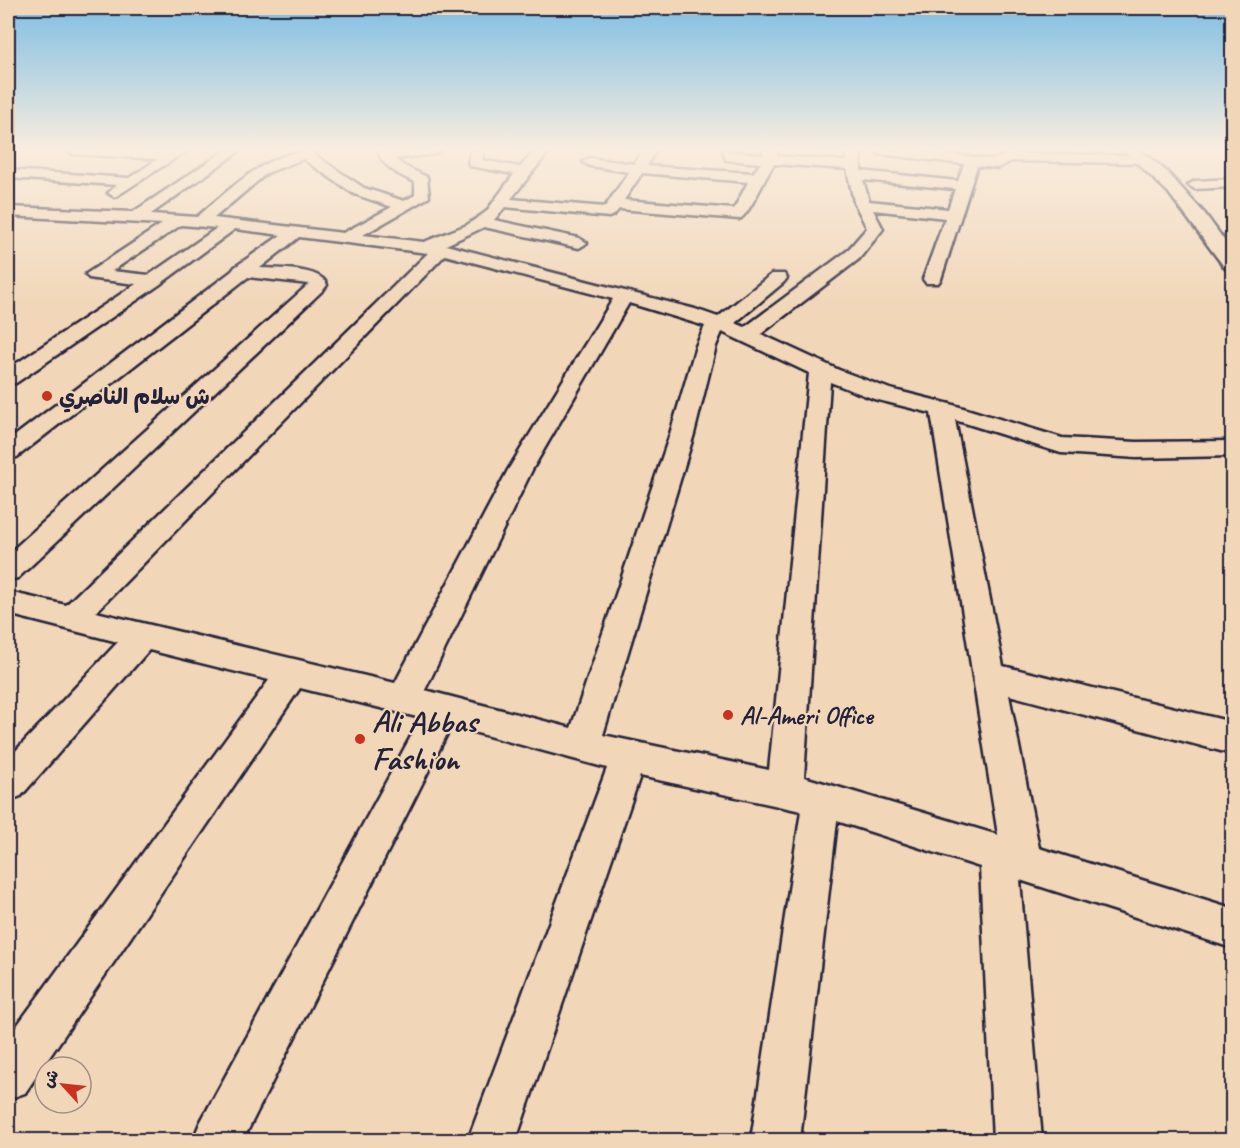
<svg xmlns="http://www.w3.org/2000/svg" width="1240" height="1148" font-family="Caveat,'Playpen Sans Arabic',sans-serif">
	<rect width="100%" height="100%" fill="#f1d6b8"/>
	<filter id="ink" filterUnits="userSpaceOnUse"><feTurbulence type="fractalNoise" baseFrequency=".0167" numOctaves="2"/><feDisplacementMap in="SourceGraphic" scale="12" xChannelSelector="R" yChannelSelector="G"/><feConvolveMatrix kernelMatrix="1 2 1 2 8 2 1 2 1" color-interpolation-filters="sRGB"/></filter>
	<g filter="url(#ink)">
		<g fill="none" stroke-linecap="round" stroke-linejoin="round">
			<g stroke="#22223b" stroke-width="5">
				<path id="minor" d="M67 150H188L115 197 108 193 117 185 8 178V170L129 178 158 159 73 154Z
					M226 150H241L151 214 197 217C233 187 268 150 318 150L313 154 364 188 404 201 415 195V182C399 175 382 167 378 150H440L434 154 395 159 404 166 427 177 429 197 363 235 424 242 467 225 486 212 514 174 470 166 468 163 471 150H484L482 160 520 167 536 150H550L511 199 605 207 629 172 590 166 583 162 590 158 634 164 643 150H656L647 166 753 173 761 163 726 160 723 150 763 155V150H777V156L846 161V150H860L861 171 958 181 964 164 879 154 873 150H916L995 160 1008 153 1149 156 1151 159 1149 162 1144 163 1011 161 998 168 977 166 941 279 938 283H926L923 279 945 218 873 210 883 229 859 259 761 334 839 370 890 389 950 404 1062 438 1137 442 1232 441V456L1137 458 1061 453 955 420 1003 666 1232 722V754L1009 695 1039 848 1232 908V948L1020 880 1042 1140H993L980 867 837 821 800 1140H751L801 811 640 776 516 1140H468L607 768 451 726 243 1140H193L200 1123 421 718 300 688 25 1093 8 1099V1038L269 680 149 650 21 796 8 801V759L118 642 8 614V592L66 605 428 253 299 237 260 268C277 269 321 267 327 285L324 289 18 578 8 580V554L309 284 248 277 17 457 8 460V441L232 271 235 267 281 235 235 229 159 285 16 383 8 384V369L136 284 95 279 89 278 86 274 162 224 8 216V207L133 212ZM303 159 354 194 392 207 343 233 214 218 267 173ZM774 164 847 169 854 202 867 228 847 251 745 327 735 323 784 282 787 278 784 274H772L718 317 695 309 446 245 484 227 579 248 587 243 579 238 494 220 505 207 609 217 614 215 619 209 739 219C749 216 766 175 774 164ZM642 173 748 182 734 209 624 200ZM863 180 955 189 948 209 869 201ZM181 225 217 228 149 275 112 271ZM445 255 613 299 508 470 395 683 96 612ZM629 303 705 326 696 346 670 434 571 728 425 690 532 470ZM722 332 809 373 769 770 603 735 694 434 716 346ZM830 382 874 399 931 413 998 835 804 777Z
					M1232 179V187L1195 189 1188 185 1195 181Z"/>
			</g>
			<g stroke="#22223b" stroke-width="5">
				<path id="major" d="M1123 150H1140L1166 171 1205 214 1232 251V270L1225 268 1168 192Z"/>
			</g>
			<use href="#minor" fill="#f1d6b8" fill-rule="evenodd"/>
			<use href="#major" fill="#f1d6b8" fill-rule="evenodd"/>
		</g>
	</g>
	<linearGradient id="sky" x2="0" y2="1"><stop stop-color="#7ebee4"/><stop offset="0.48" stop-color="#f9eddf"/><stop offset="1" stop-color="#f9eddf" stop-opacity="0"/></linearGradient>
	<rect width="1240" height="311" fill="url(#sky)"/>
	<g fill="#c8321e" stroke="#f1d6b8" stroke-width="2">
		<circle cx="47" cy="396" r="6"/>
		<circle cx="728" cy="715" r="6"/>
		<circle cx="360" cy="739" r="6"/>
	</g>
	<g text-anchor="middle" stroke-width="4.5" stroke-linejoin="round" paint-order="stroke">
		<g font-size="22" font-weight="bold" fill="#22223b" stroke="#f1d6b8" text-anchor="start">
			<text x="59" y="404">ش سلام الناصري</text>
		</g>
		<g font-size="26" font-weight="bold" fill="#22223b" stroke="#f1d6b8" text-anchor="start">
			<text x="740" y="724">Al-Ameri Office</text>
		</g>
		<g font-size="32" font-weight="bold" fill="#22223b" stroke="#f1d6b8" text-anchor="start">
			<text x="372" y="732">Ali Abbas<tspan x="372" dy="37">Fashion</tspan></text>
		</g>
	</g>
	<rect width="1240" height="1148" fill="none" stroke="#f1d6b8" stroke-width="30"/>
	<rect x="15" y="15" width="1210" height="1118" fill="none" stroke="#22223b" stroke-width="2" filter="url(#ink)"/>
	<g transform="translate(63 1085) rotate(297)"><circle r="28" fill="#f1d6b8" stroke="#9e8e86" stroke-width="1.5"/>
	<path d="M0-4.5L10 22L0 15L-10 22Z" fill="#c8321e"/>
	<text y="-9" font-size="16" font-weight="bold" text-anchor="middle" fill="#22223b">ش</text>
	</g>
</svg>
